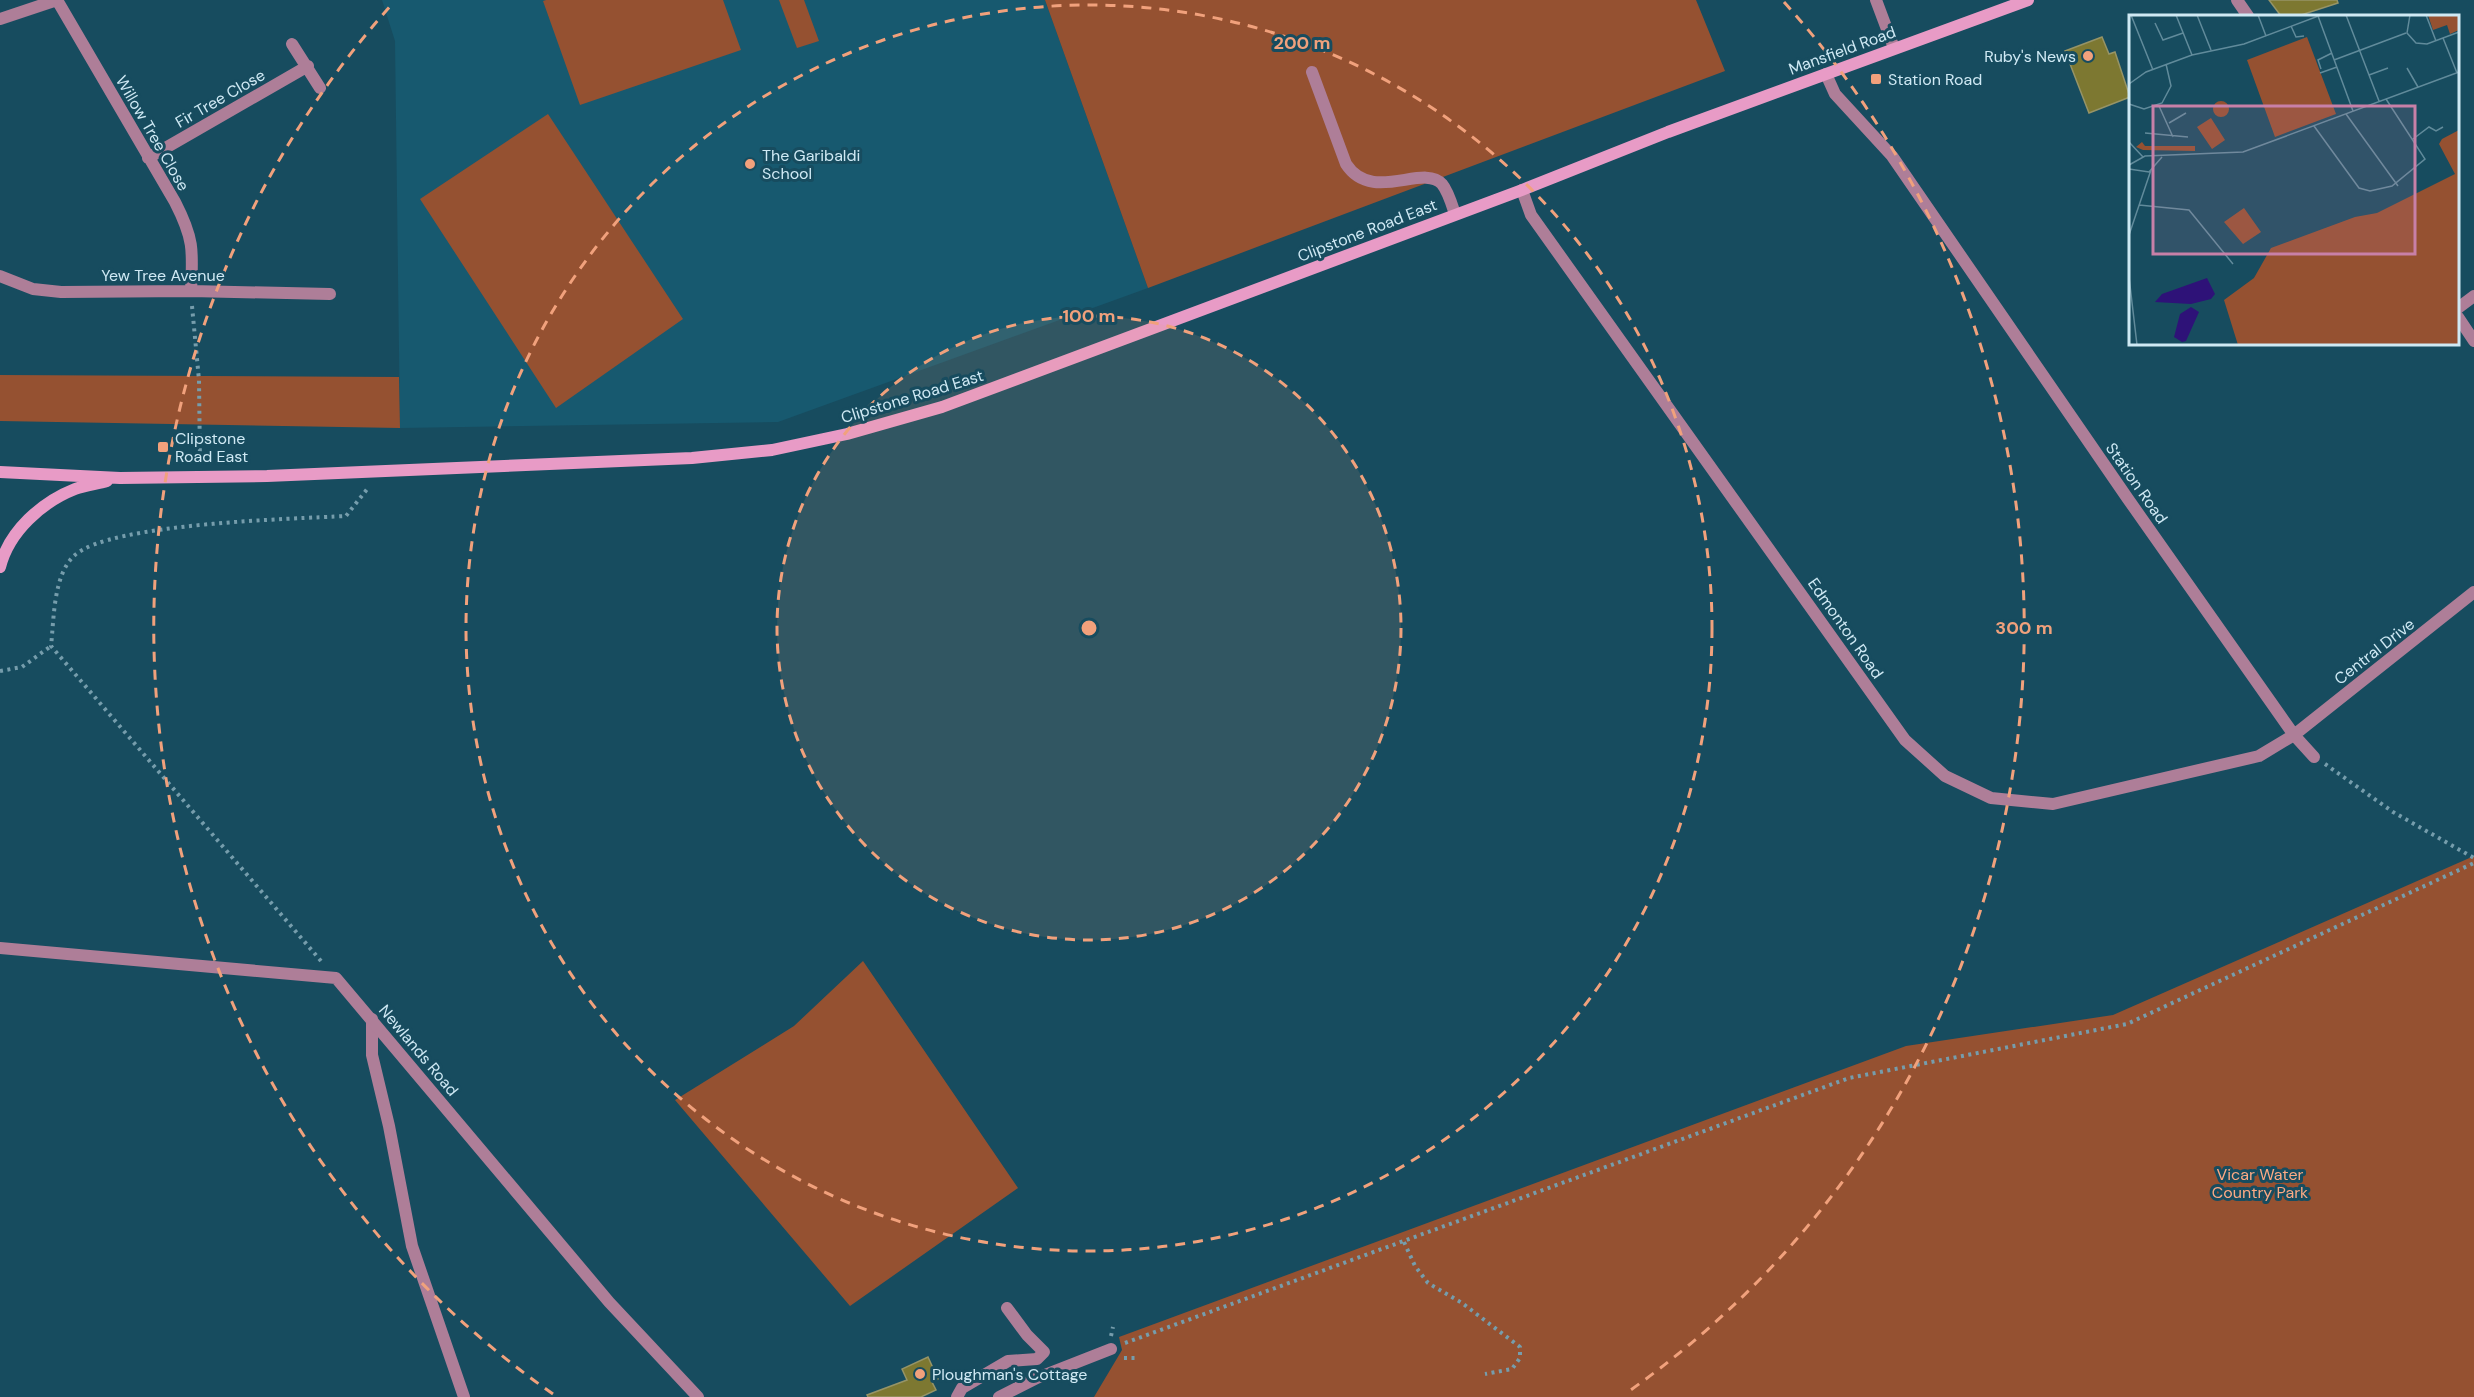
<svg xmlns="http://www.w3.org/2000/svg" width="2474" height="1397" font-family="'DM Sans',sans-serif">
	<rect width="100%" height="100%" fill="#174c5f"/>
	<path fill="#17596f" d="M382 0H1045L1148 288 778 422 400 428 395 41Z"/>
	<path fill="#955131" d="M546 0H723L741 50 580 105 543 1Z
		M779 0H804L819 41 797 48Z
		M1045 0H1696L1725 71 1148 288Z
		M548 114 683 319 556 408 420 199Z
		M0 375 399 377 400 428 0 421Z
		M2474 856V1397H1094L1122 1350 1119 1337 1906 1046 2113 1015Z
		M863 961 1018 1188 850 1306 675 1100 794 1026Z"/>
	<path fill="#7d7831" stroke="#969467" stroke-width="1.5" d="M2269 0H2337L2338 3 2298 16H2281Z
		M2102 37 2109 54 2115 52 2130 97 2089 113 2065 51Z
		M928 1357 938 1379 932 1382 936 1390 921 1397H868L867 1395 907 1380 902 1369Z"/>
	<g fill="none" stroke-linecap="round" stroke-linejoin="round">
		<path stroke="#769dac" stroke-width="4" stroke-dasharray="3 4.5" stroke-linecap="butt" d="M192 306 199 380 200 463
			M0 671 22 667 51 646
			M2325 764 2393 812 2474 858
			M321 961 51 646C54 620 53 574 75 555 111 523 293 519 346 516L368 488
			M1404 1242 1415 1266 1428 1283 1462 1303 1520 1347V1358L1512 1369 1485 1374
			M1111 1336 1113 1327
			M1125 1343 1849 1078 2127 1024 2474 863
			M1124 1358H1138"/>
		<path stroke="#ae7e98" stroke-width="12" d="M1312 72 1346 164C1372 204 1423 163 1442 184 1448 191 1452 205 1455 214
			M372 1019V1055L389 1126 412 1246 464 1397
			M957 1397 962 1388 1008 1361 1037 1359 1044 1352 1027 1335 1007 1308
			M999 1397 1037 1378 1111 1349"/>
		<path stroke="#ae7e98" stroke-width="12" d="M57 0 175 202C194 239 193 250 191 291
			M1876 0 1894 48
			M2237 0 2248 16
			M0 19 57 0
			M292 44 320 88
			M1826 74 1835 94 1892 156 2128 499 2294 735 2314 757
			M148 158 308 66
			M1522 190 1531 215 1905 740 1945 776 1991 798 2053 804 2259 756 2294 735 2474 592
			M0 276 33 289 61 292 191 291 330 294
			M2458 308 2474 296
			M2458 317 2474 341
			M0 948 336 978 609 1302 698 1397"/>
		<path stroke="#e89bc6" stroke-width="12" d="M0 472 120 478 267 476 692 458 772 450 847 434 942 407 1522 190 1668 132 2028 0
			M0 567C9 531 42 502 75 489 85 485 97 484 107 481"/>
	</g>
	<circle cx="1089" cy="628" r="312" fill="#f1a17c" fill-opacity=".12"/>
	<g fill="none" stroke="#f1a17c" stroke-width="3" stroke-dasharray="10 8">
		<circle cx="1089" cy="628" r="312"/>
		<circle cx="1089" cy="628" r="623"/>
		<path d="M553 1394A935 935 0 0 1 394 2M1784 2A935 935 0 0 1 1625 1394"/>
	</g>
	<g fill="#f1a17c" stroke="#174c5f" stroke-width="2">
		<circle cx="2088" cy="56" r="6"/>
		<rect x="1870" y="73" width="12" height="12" rx="3"/>
		<circle cx="750" cy="164" r="6"/>
		<rect x="157" y="441" width="12" height="12" rx="3"/>
		<circle cx="920" cy="1374" r="6"/>
	</g>
	<g text-anchor="middle" stroke-width="6" stroke-linejoin="round" paint-order="stroke">
		<g font-size="16" fill="#cfe9f4" stroke="#174c5f">
			<text transform="translate(1842 50) rotate(-20)" y="6">Mansfield Road</text>
			<text transform="translate(220 98) rotate(-30)" y="6">Fir Tree Close</text>
			<text transform="translate(153 133) rotate(60)" y="6">Willow Tree Close</text>
			<text transform="translate(1367 230) rotate(-21)" y="6">Clipstone Road East</text>
			<text x="163" y="281">Yew Tree Avenue</text>
			<text transform="translate(912 396) rotate(-17)" y="6">Clipstone Road East</text>
			<text transform="translate(2137 483) rotate(55)" y="6">Station Road</text>
			<text transform="translate(1846 628) rotate(55)" y="6">Edmonton Road</text>
			<text transform="translate(2374 651) rotate(-38)" y="6">Central Drive</text>
			<text transform="translate(419 1050) rotate(50)" y="6">Newlands Road</text>
		</g>
		<g font-size="16" fill="#cfe9f4" stroke="#174c5f" text-anchor="start">
			<text x="2076" y="62" text-anchor="end">Ruby's News</text>
			<text x="1888" y="85">Station Road</text>
			<text x="762" y="161">The Garibaldi<tspan x="762" dy="18">School</tspan></text>
			<text x="175" y="444">Clipstone<tspan x="175" dy="18">Road East</tspan></text>
			<text x="932" y="1380">Ploughman's Cottage</text>
		</g>
		<g font-size="16" fill="#fdaa84" stroke="#174c5f">
			<text x="2260" y="1180">Vicar Water<tspan x="2260" dy="18">Country Park</tspan></text>
		</g>
	</g>
	<g transform="translate(2129 15)">
		<rect width="330" height="330" fill="#174c5f"/>
		<path d="M299 0H330V15L321 19 318 10 304 15ZM178 22 207 99 146 122 118 45ZM84 94a8 8 0 1 1 16 0a8 8 0 1 1-16 0ZM82 103 96 125 83 134 68 112ZM330 115V330H109L95 285 125 263 142 233 226 202 248 198 326 159 310 129 313 124ZM13 127 16 131H66V136L14 135 7 132ZM115 193 132 217 114 229 95 207Z" fill="#955131"/>
		<path d="M78 263 86 279 82 284 62 289 26 287 33 279ZM62 292 70 297 57 326 53 327 45 322 51 299Z" fill="#2e1278"/>
		<path fill="none" stroke="#618b9b" stroke-width="1.5" d="M2 0 24 55M47 0 63 40M68 0 82 35M129 0 137 21M217 0 250 86M281 0 278 18 287 28 298 29 330 17M297 0 307 26M189 1 224 96M26 8 34 25 54 18M162 11 167 22 175 21M314 23 328 58M205 45 277 18M278 53 289 72M192 54 189 45 203 38M191 58 208 52M240 60 259 53M0 69 17 57 63 40 115 29 192 0M0 89 15 94 33 88 42 71 37 49M30 91 44 122M217 99 269 171M40 108 57 98M185 111 230 173 241 176 263 171 296 144 257 84M16 118 59 122M284 124 300 112 307 116 314 112M0 127 14 142M0 150 16 141 114 137 330 57M0 154 20 157 33 142M10 190 60 195 104 249M0 220 22 155M0 262 8 330"/>
		<path fill="#c880a8" fill-opacity="0.15" stroke="#c880a8" stroke-width="3" d="M24 91H286V239H24Z"/>
		<rect width="330" height="330" fill="none" stroke="#cfe9f4" stroke-width="3"/>
	</g>
	<circle cx="1089" cy="628" r="9" fill="#f1a17c" stroke="#174c5f" stroke-width="3"/>
	<g font-size="18" text-anchor="middle" font-weight="bold" fill="#f1a17c" stroke="#174c5f" stroke-width="6" stroke-linejoin="round" paint-order="stroke">
		<text x="1302" y="49">200 m</text>
		<text x="1089" y="322">100 m</text>
		<text x="2024" y="634">300 m</text>
	</g>
</svg>
